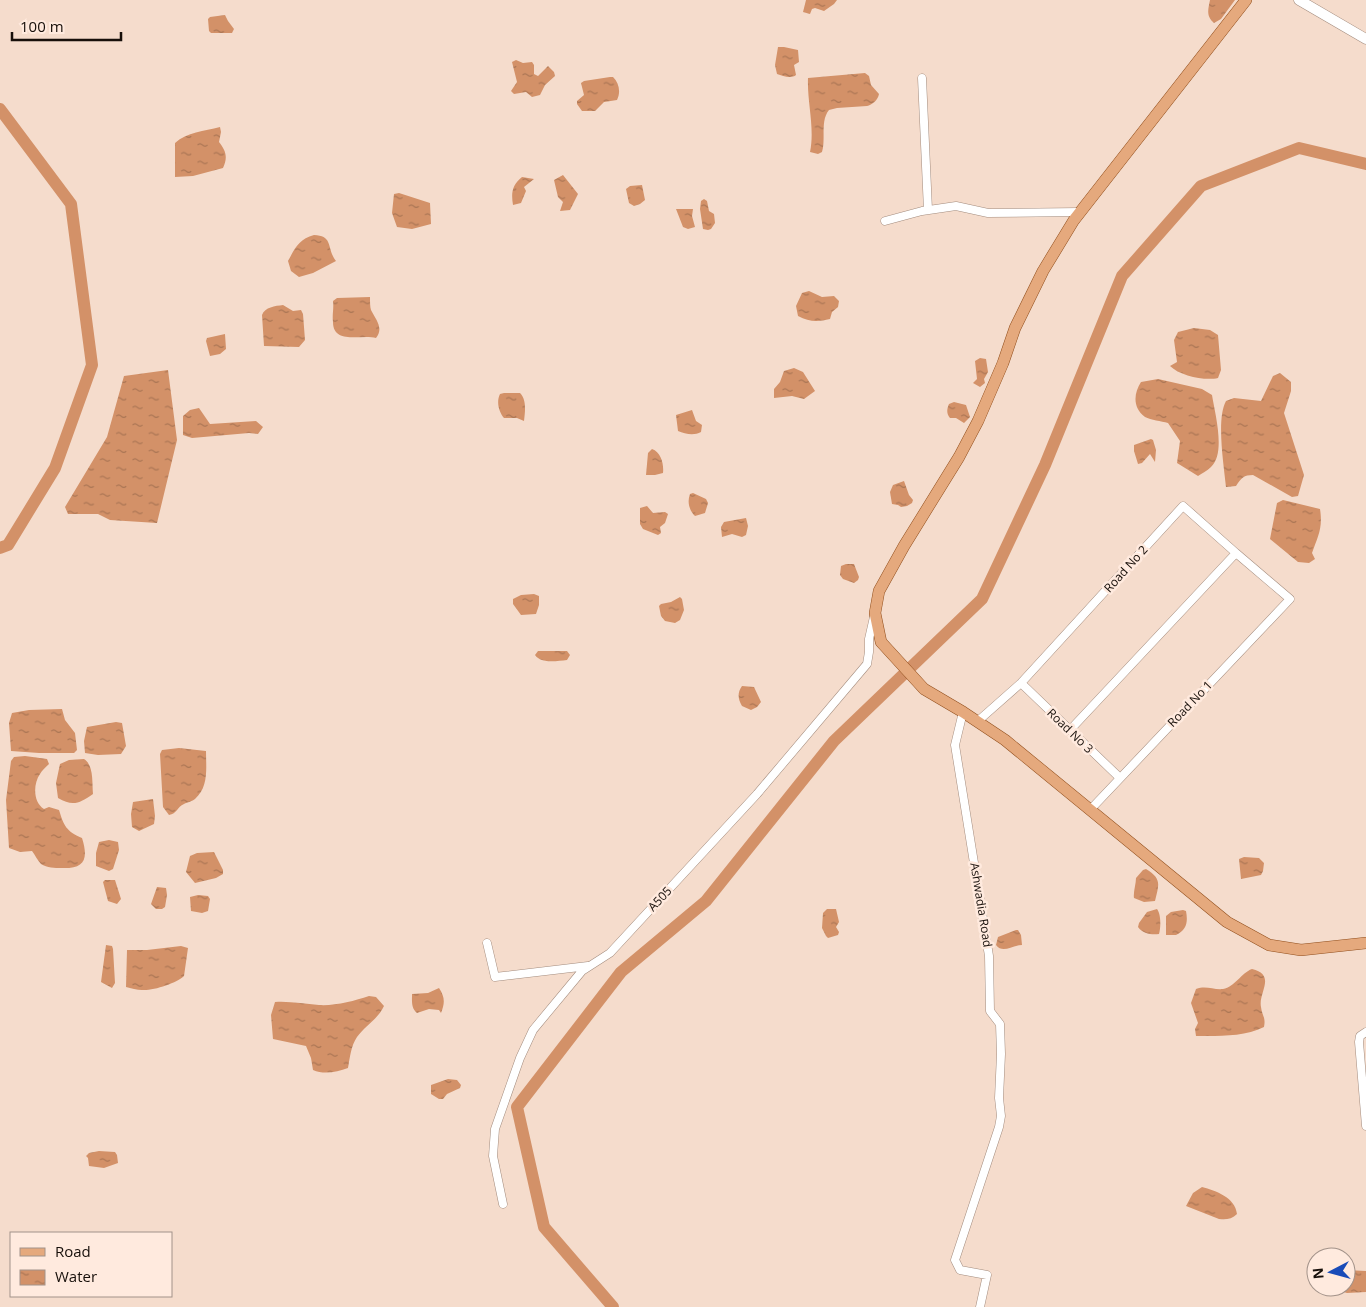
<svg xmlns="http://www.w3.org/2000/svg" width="1366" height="1307" font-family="'Open Sans',sans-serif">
	<defs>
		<pattern id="water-ripples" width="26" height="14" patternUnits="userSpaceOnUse" patternTransform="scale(1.25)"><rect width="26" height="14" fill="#d39168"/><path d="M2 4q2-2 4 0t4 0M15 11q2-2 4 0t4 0" fill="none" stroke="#aa7554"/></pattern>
	</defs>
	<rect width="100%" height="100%" fill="#f5dccc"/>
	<path fill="url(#water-ripples)" d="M806 0H837L834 4 824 11 815 8 812 9 810 14 803 12Z
		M1210 0H1235L1221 19 1214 23C1206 16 1208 10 1210 0Z
		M225 15 228 21 234 29 232 33H211L209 31 208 19 210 17Z
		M778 47H784L798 50 799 62 794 65 796 75C791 79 783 76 777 74L775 65Z
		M516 60 523 63 532 62 534 65V74L538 76 548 66 554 72 555 76 545 85 540 95 532 97 526 92 514 94 511 91 517 82 512 62Z
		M865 73 869 76 871 85 879 94C878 100 872 105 867 106L837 108 829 110C820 121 826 139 822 152L818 154 810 152C815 128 807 103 808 78Z
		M610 77H613C619 83 621 92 617 100L604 102 595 111H582L577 104V101L584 95 581 83 584 81Z
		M220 127 221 132 219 142C226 151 228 157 223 168L193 176 175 177V143C187 132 204 131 220 127Z
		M563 175 578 194 570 210 560 211 563 202 558 197 554 180Z
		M522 177 534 179 524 187 526 191 521 203 513 205C511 193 512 185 522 177Z
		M642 185 645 200 640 204 634 206 629 203 626 189 630 186Z
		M399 193 430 203 431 224 412 229 397 227 392 213 394 194Z
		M704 199 707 201 709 211 714 214 715 223 711 229 708 230 703 229 700 209 701 201Z
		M676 209H693L692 216 695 227 688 229 683 227Z
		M314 235C334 236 326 248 336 261L313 273 299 277 291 271 288 261C295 248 299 239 314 235Z
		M809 291 822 297 834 296 839 301 838 307 832 312 830 319C818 322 809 322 798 316L796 306 802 293Z
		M370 297C370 302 370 307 371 310 376 320 384 328 376 338 362 334 333 345 333 322 332 314 334 309 333 301L337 298Z
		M283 305 293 311 301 310 303 314 305 340 299 347 264 346 262 315C265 307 275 306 283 305Z
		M1194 328 1210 330 1218 335 1221 370 1218 378C1205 381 1180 376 1170 366L1177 362 1174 340 1178 332Z
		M225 334 226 349 220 354 210 356 206 341 207 338Z
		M980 358 986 359 988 372 984 379 985 383 980 387 973 383 977 379 975 361Z
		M794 368 803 372 815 391 804 399 792 396 774 398V389L780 382 784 371Z
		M168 370 177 440 157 523 110 520 98 514H68L65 507 107 437 124 376Z
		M1280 373 1291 382V391L1284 413 1304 475 1298 496 1292 497 1253 475C1244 475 1241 478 1236 486L1226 487C1224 466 1216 419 1226 401L1234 398 1261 401 1273 376Z
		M1158 379 1202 389 1212 395C1215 414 1226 453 1211 467 1207 471 1202 473 1198 476L1177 463 1180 441 1168 423C1161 421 1151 420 1145 417 1132 407 1134 393 1141 382Z
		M504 393H520C527 400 525 412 524 421L517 418H504C499 412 496 402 500 394Z
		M954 402 966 405 970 417 964 423 956 418H950C946 413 947 409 949 404Z
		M199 408 210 424 256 421 263 427 258 434 249 433 192 438 183 435V416L190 410Z
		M692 410 696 421 702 425 701 432C694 436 685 434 678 431L676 415Z
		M1151 439 1153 440 1156 450 1155 462 1150 454 1142 463 1138 464 1134 451V445Z
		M652 449C661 452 664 464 663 473L655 475H646L648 453Z
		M904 481 909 495 913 500 912 503 907 506 901 507 898 505 892 504 890 492 893 485Z
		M693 493 706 499 708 503 705 513 695 516C689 510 687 502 690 494Z
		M1283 500 1320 509C1323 528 1318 536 1312 553L1315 559 1309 563 1298 562 1270 539 1277 503Z
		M647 506 653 513 665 512 668 514 665 523 660 527 661 533 658 535 643 529 640 524V508Z
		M746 518 748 526 746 535 742 537 732 534 722 537 721 527 724 522Z
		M846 564H854L859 577 858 580 854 583 843 579 840 575 841 566Z
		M534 594 539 596V605L536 614 521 615 513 604V599L521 595Z
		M680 597 682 599 684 610 680 620 675 623 665 621 661 616 659 606 661 604 671 602Z
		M538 651H567L570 655 567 660C557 661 541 664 535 655Z
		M742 686 754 687 761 702 757 707 751 710 742 706C738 699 737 693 742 686Z
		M62 709 65 720 75 733 77 750 74 753H39L11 751 9 723 12 713 29 710Z
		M116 722 122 723 126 746 121 754 98 755 85 753 84 741 87 727Z
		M179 748 206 751C206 768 209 787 195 799 191 802 188 802 184 804 177 807 177 814 169 815L163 807 160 754 162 750Z
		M25 756 47 759 49 764C46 767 42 770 40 774 33 784 33 802 44 809L49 807 59 810C64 826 66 831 82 838 89 860 84 869 61 868 55 868 47 868 41 864 38 861 35 855 32 851L20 852 9 848 6 800 11 761 14 757Z
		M84 759C94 765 92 783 93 794 80 803 73 807 58 798L56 783 60 764 69 760Z
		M153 799 155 816 154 824 139 831 132 827 131 814 133 802Z
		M109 840 118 842 119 850 113 869 109 871 96 866V853L99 842Z
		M214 852 223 870V874L216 878 195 883 186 872 190 856 197 853Z
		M1244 857 1259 858 1264 863 1263 871 1261 875 1241 879 1239 859Z
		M1146 869C1162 879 1159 884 1155 901L1144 902 1134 898C1133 893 1136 884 1136 878L1143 870Z
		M105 880H115L121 899 117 904 108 901 103 882Z
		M157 887 166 888 167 895 165 907 162 909H156L151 904Z
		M198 895 208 896 210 899 208 911 202 913 191 911 190 897Z
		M827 909H836L839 922 836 927 839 932 838 935 828 938 826 936 822 928 823 913Z
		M1157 909C1161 914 1161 927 1159 934 1152 935 1143 934 1138 927L1139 923 1147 912Z
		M1183 910 1186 911C1188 922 1187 930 1176 935H1166V916L1171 912Z
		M1016 930H1018L1021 935 1022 945C1012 945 1003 954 996 945L998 937Z
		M106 945 112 946 113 949 115 983 112 988 101 982Z
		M181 946 188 948 184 976C177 983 153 991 142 990 137 990 131 988 126 987L127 950H147Z
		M1252 969C1277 975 1258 993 1261 1007 1262 1016 1266 1017 1264 1027 1244 1037 1218 1036 1196 1036L1195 1029 1198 1023 1191 1003 1196 989C1206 985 1213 990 1223 989 1235 987 1241 973 1252 969Z
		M439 988C445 997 445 1003 441 1013L439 1010 429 1009 417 1013C411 1008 412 1001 412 994L428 993Z
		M369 996 376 997 384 1006C378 1019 365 1026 357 1037 351 1046 350 1057 348 1068 337 1072 324 1075 313 1070L311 1058 306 1046 273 1039 271 1015 275 1002C290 1001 304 1004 319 1005 335 1006 354 1001 369 996Z
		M448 1079 457 1080 461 1085 460 1088 447 1094 443 1099H439L431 1094V1085Z
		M99 1151 115 1152 117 1155 118 1163 104 1168 89 1166 88 1158 86 1156 89 1153Z
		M1202 1187C1216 1191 1235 1197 1237 1214 1232 1219 1226 1220 1219 1219L1186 1206 1193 1193Z
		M1346 1270 1366 1271V1292L1347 1293 1340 1291 1339 1287H1346Z"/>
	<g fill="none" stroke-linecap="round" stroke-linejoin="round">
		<path stroke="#d39168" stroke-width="12" d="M0 109 71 204 92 365 55 468 8 545 0 548
			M613 1307 544 1227 517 1107 621 972 706 901 834 741 982 599 1045 465 1122 276 1201 186 1299 148 1366 164"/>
		<g stroke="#a38c7e" stroke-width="9">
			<path id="minor" d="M922 78 928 210
				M885 221 922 211 956 206 988 213 1080 212
				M1021 683 1120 778
				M963 712 955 745 989 956 990 1011 1000 1024 1001 1054 999 1098 1001 1116 999 1127 955 1260 960 1270 987 1275 980 1307
				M978 721 1021 683 1183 506 1236 553
				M1070 730 1236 553 1290 599 1090 810
				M487 943 495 977 588 966
				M1366 1032 1360 1036 1359 1042 1366 1126
				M503 1204 493 1156 495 1129 520 1058 533 1030 582 971 610 953 757 794 867 664 869 652V639L874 617"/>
		</g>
		<g stroke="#a38c7e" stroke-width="11">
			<path id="secondary" d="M1299 0 1366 39"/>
		</g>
		<g stroke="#914e1c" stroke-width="12">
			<path id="primary" d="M1246 0 1074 220 1043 271 1015 328 1003 363 978 421 959 457 904 546 879 591 875 613 881 642 924 689 963 712 1005 740 1227 922 1269 945 1301 950 1366 943"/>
		</g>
		<use href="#minor" stroke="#fff" stroke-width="8"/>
		<use href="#secondary" stroke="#fff" stroke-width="10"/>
		<use href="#primary" stroke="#e5a97d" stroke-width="11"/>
	</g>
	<g text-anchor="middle" stroke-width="5" stroke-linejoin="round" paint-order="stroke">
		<g font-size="12" fill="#170f0a" stroke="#ffeade">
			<text transform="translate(1126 569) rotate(-48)" y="4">Road No 2</text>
			<text transform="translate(1190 704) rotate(-46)" y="4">Road No 1</text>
			<text transform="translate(1070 731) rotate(44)" y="4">Road No 3</text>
			<text transform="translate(660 899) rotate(-47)" y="4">A505</text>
			<text transform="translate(981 905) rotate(81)" y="4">Ashwadia Road</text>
		</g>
	</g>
	<rect x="10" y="1232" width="162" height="65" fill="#ffeade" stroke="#a29289"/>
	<rect x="20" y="1248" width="25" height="8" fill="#e5a97d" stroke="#a29289"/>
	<text x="55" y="1257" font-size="15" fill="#170f0a">Road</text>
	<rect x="20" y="1270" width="25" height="15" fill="url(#water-ripples)" stroke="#a29289"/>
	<text x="55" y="1282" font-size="15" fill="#170f0a">Water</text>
	<g transform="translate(1331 1272) rotate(264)"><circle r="24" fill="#ffeade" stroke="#a29289"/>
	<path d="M0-4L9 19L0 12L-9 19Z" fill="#194bb8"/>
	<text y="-8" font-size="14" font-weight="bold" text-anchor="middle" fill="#170f0a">N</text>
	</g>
	<path d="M12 32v8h109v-8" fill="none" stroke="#170f0a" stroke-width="2.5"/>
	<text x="20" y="32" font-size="15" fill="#170f0a" stroke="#ffeade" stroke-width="4" paint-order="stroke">100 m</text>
</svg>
